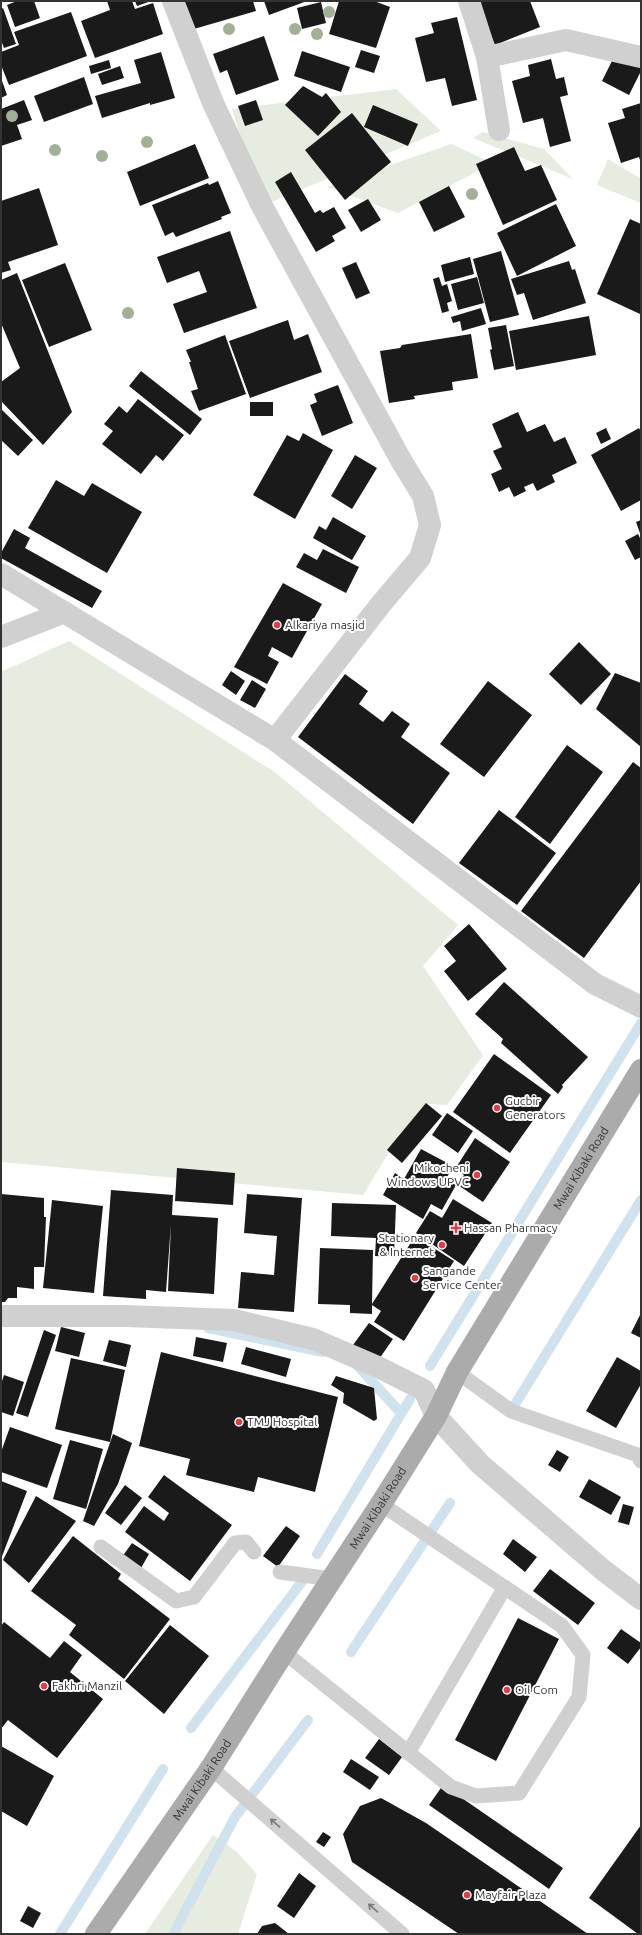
<svg xmlns="http://www.w3.org/2000/svg" width="642" height="1935" font-family="Ubuntu,sans-serif">
	<rect width="100%" height="100%" fill="#fff"/>
	<path fill="#e6ecdf" d="M396 89 441 131 262 206 232 109Z
		M483 132 544 149 573 179 473 138Z
		M451 144 493 163 398 213 327 187Z
		M608 159 641 179V203L597 185Z
		M69 641 276 773 458 925 423 966 483 1055 447 1105 427 1104 400 1134 363 1195 1 1162V672Z
		M213 1835 237 1852 257 1874 238 1934H145Z"/>
	<g fill="none" stroke-linecap="round" stroke-linejoin="round">
		<path stroke="#cfe2ee" stroke-width="10" d="M208 1328 323 1352
			M356 1364 401 1413
			M430 1366 641 1023
			M511 1411 641 1200
			M317 1554 410 1399
			M351 1652 450 1503
			M191 1728 304 1579
			M60 1934 163 1769
			M173 1934 235 1817 308 1720"/>
	</g>
	<path fill="#1a1a1a" d="M17 1H34L40 18 15 27 7 5Z
		M107 1H132L135 9 153 3 163 34 95 58 81 21 110 10Z
		M135 1H151L137 6Z
		M178 1H253L256 11 187 31Z
		M264 1H307L269 15Z
		M339 1H374L390 7 376 48 329 34Z
		M477 1H530L540 27 495 45Z
		M321 2 326 23 302 29 297 8Z
		M3 8 16 44 4 48 1 40V9Z
		M71 12 87 56 9 85 1 65V52L19 45 14 32Z
		M457 17 477 100 452 106 445 78 426 82 415 38 434 33 431 23Z
		M264 36 279 80 236 95 227 70 220 73 213 54Z
		M361 50 380 56 374 73 355 67Z
		M302 51 350 67 341 92 294 76Z
		M161 52 175 98 150 105V103L102 118 95 96 141 83 134 60Z
		M616 53 641 65V71L629 95 602 81Z
		M551 59 556 79 564 77 568 95 560 97 571 141 550 147 543 118 523 123 512 81 530 76 528 65Z
		M109 60 111 68 91 74 89 66Z
		M120 66 124 78 102 85 98 74Z
		M84 77 93 104 44 122 34 96Z
		M1 78 7 95 1 98Z
		M303 86 322 97 326 93 341 112 318 136 285 105Z
		M24 100 32 120 17 125 22 139 1 146V109Z
		M256 100 263 120 245 126 238 106Z
		M641 103V163L639 157 621 163 608 123 625 118 622 109Z
		M373 105 418 124 408 146 364 127Z
		M352 113 391 162 345 200 305 150Z
		M195 144 209 178 140 206 127 172Z
		M514 147 525 171 541 165 557 200 503 225 476 164Z
		M291 172 315 213 320 210 323 213 334 207 346 228 332 236 335 241 316 252 275 182Z
		M218 181 231 213 221 217 222 219 176 237 173 232 165 236 152 205 208 183 209 185Z
		M449 186 465 217 434 232 419 202Z
		M39 188 58 245 8 262 11 270 1 273V201Z
		M368 199 381 220 361 232 348 210Z
		M556 204 576 246 517 276 497 233Z
		M630 219 641 224 640 314 597 294Z
		M230 231 257 308 184 333 173 304 207 292 199 271 167 283 157 257Z
		M501 251 519 315 490 322 473 259Z
		M470 257 474 274 445 282 441 265Z
		M569 261 572 270 575 269 586 303 533 320 524 293 517 295 511 279Z
		M356 262 370 293 356 299 342 268Z
		M65 263 92 330 49 347 22 280Z
		M17 273 72 412 43 445 1 401V382L20 368 1 323V280Z
		M439 277 442 286 447 284 452 301 447 303 449 311 442 313 433 279Z
		M477 277 484 303 458 310 451 284Z
		M481 308 486 324 462 331 460 321 453 323 451 317Z
		M589 316 596 355 516 370 509 331Z
		M288 320 294 340 308 334 322 372 250 398 229 341Z
		M506 325 514 366 494 370 490 350 492 349 488 328Z
		M471 334 478 378 452 382 453 390 414 396 415 399 389 403 380 351 400 348 402 345Z
		M225 335 246 394 199 411 191 391 198 389 189 362H191L186 350Z
		M141 371 202 419 190 435 129 386Z
		M338 385 353 423 322 436 310 405 317 402 314 394Z
		M138 399 184 435 163 461 156 455 141 474 102 444 113 431 104 424 119 406 127 413Z
		M250 402H273V416H250Z
		M1 409 33 440 18 456 1 440Z
		M518 412 527 432 545 424 554 442 565 437 577 463 552 475 555 482 537 491 533 483 524 487 526 491 514 497 509 487 499 492 491 474 502 469 493 451 502 447 492 424Z
		M606 428 611 439 601 444 596 433Z
		M639 428 641 432V500L621 511 591 455Z
		M303 433 333 450 295 519 253 495 287 435 299 441Z
		M355 455 377 468 352 509 331 496Z
		M56 480 84 496 92 483 142 512 107 573 28 528Z
		M333 517 366 536 352 560 313 538 319 526 326 530Z
		M641 520V536L636 522Z
		M14 529 30 538 25 548 102 591 92 608 1 558V553Z
		M638 534 641 540V557L635 560 625 541Z
		M323 549 359 567 346 593 296 567 304 553 317 560Z
		M283 583 322 604 292 658 272 647 268 656 279 662 267 684 234 667Z
		M579 642 611 674 581 705 549 674Z
		M231 671 245 681 236 695 222 685Z
		M615 673 641 683V747L596 709Z
		M345 674 368 691 359 704 383 722 392 711 410 724 401 737 450 773 413 824 298 737Z
		M252 680 266 689 255 708 240 700Z
		M488 681 532 715 484 777 440 744Z
		M567 745 603 772 550 844 515 817Z
		M633 762 641 768V881L584 958 521 911Z
		M499 810 556 853 517 905 459 863Z
		M469 924 507 969 468 1001 444 971 456 961 444 946Z
		M504 982 588 1057 562 1085 563 1087 558 1094 501 1043 503 1039 475 1014Z
		M494 1054 551 1095 510 1153 453 1112Z
		M426 1103 442 1116 402 1163 387 1150Z
		M447 1113 473 1131 458 1153 432 1135Z
		M475 1138 510 1162 483 1202 458 1185 464 1175 455 1169Z
		M421 1149 453 1166 446 1179 456 1185 442 1210 431 1204 423 1219 383 1195 395 1173 404 1179Z
		M177 1168 235 1173 233 1205 175 1201Z
		M111 1190 173 1195 172 1215 218 1218 214 1294 168 1291 171 1224 166 1292 146 1290V1299L103 1296Z
		M1 1194 44 1198V1217H46L44 1267H34V1289L17 1287V1298H8L5 1302H1Z
		M247 1194 302 1198 294 1312 238 1308 241 1272 274 1275 277 1236 244 1233Z
		M453 1199 492 1223 464 1266 416 1233 430 1211 442 1218Z
		M52 1200 103 1206 94 1293 43 1288Z
		M332 1203 396 1205 394 1257 375 1256 376 1238 331 1236Z
		M415 1236 454 1261 404 1341 374 1322 381 1311 372 1305V1314L350 1313V1305L318 1304 320 1248 373 1250 372 1304Z
		M641 1313V1338L631 1333Z
		M369 1323 393 1339 377 1362 353 1345Z
		M61 1327 85 1333 79 1357 55 1351Z
		M44 1330 56 1335 28 1417 16 1413Z
		M196 1337 227 1343 223 1362 193 1356Z
		M109 1340 131 1345 126 1367 103 1361Z
		M246 1347 291 1359 286 1377 241 1364Z
		M161 1352 338 1397 315 1492 258 1477 254 1492 186 1475 190 1459 139 1446Z
		M617 1357 641 1371V1384L616 1428 586 1411Z
		M71 1358 125 1370 110 1442 55 1429Z
		M4 1375 24 1382 13 1416 1 1412V1384Z
		M336 1376 374 1388 377 1419 374 1421 343 1403 344 1393 331 1385Z
		M10 1427 62 1445 47 1488 1 1472V1452Z
		M113 1434 132 1443 118 1484 94 1526 83 1521Z
		M70 1440 103 1449 86 1509 53 1499Z
		M557 1450 569 1457 560 1472 548 1465Z
		M164 1475 232 1525 190 1581 125 1532 144 1506 164 1521 169 1513 148 1497Z
		M589 1479 621 1497 611 1515 579 1497Z
		M1 1481 27 1491 1 1559Z
		M125 1485 142 1498 121 1525 105 1513Z
		M36 1496 76 1521 29 1583 3 1560Z
		M623 1504 634 1507 629 1525 618 1522Z
		M286 1526 300 1536 278 1567 263 1556Z
		M73 1536 121 1574 118 1579 170 1619 124 1679 69 1635 76 1625 31 1591Z
		M513 1539 537 1557 525 1572 503 1554Z
		M132 1543 149 1554 141 1568 122 1557Z
		M550 1569 595 1603 578 1625 533 1591Z
		M518 1618 559 1639 496 1761 455 1740Z
		M4 1622 50 1658 64 1641 82 1655 70 1672 103 1699 57 1758 8 1720 1 1729V1626Z
		M170 1625 209 1656 164 1714 125 1681Z
		M621 1629 641 1643V1647L628 1664 607 1648Z
		M379 1739 402 1757 389 1775 365 1758Z
		M1 1746 54 1776 27 1826 1 1811Z
		M351 1759 379 1777 370 1790 343 1772Z
		M443 1785 563 1868 549 1889 429 1805Z
		M381 1798 426 1823 588 1934H459L352 1862 343 1834 360 1806Z
		M641 1825V1934H638L589 1898Z
		M323 1832 331 1837 324 1847 316 1842Z
		M299 1873 316 1886 294 1918 277 1906Z
		M28 1906 41 1913 33 1928 20 1921Z
		M275 1923 289 1934H257L262 1926Z"/>
	<g fill="none" stroke-linecap="round" stroke-linejoin="round">
		<path stroke="#d0d0d0" stroke-width="15" d="M457 1372 511 1411 638 1455 641 1461
			M101 1547 176 1601 194 1597 235 1543 246 1542 254 1552
			M280 1572 332 1579
			M284 1652 451 1787 476 1796 519 1793 579 1697 583 1655 562 1626 381 1504
			M408 1753 505 1587
			M211 1768 402 1934"/>
		<path stroke="#d0d0d0" stroke-width="22" d="M173 1 213 103 262 206 402 462 423 496 430 525 420 558 381 604 275 740
			M469 1 487 57
			M499 130 487 57 566 40 641 57
			M1 574 275 740 595 984 641 1007
			M1 637 65 612
			M1 1316H125L234 1320 313 1339 378 1367 424 1390 436 1416 480 1464 603 1570 641 1599"/>
		<path stroke="#ababab" stroke-width="22" id="s1" d="M96 1934 211 1768 284 1652 381 1504 436 1416 457 1372 641 1070"/>
	</g>
	<g fill="#a2b095">
		<circle cx="329" cy="12" r="6"/>
		<circle cx="229" cy="29" r="6"/>
		<circle cx="295" cy="29" r="6"/>
		<circle cx="317" cy="34" r="6"/>
		<circle cx="12" cy="116" r="6"/>
		<circle cx="147" cy="142" r="6"/>
		<circle cx="55" cy="150" r="6"/>
		<circle cx="102" cy="156" r="6"/>
		<circle cx="472" cy="194" r="6"/>
		<circle cx="128" cy="313" r="6"/>
	</g>
	<defs><path id="oneway-shaft" d="M-6 0H5M1.5-3L5.5 0L1.5 3" fill="none" stroke-width="1.6" stroke-linecap="round" stroke-linejoin="round"/></defs>
	<g stroke="#7a7a7a">
		<use href="#oneway-shaft" transform="translate(275 1823) rotate(-139)"/>
		<use href="#oneway-shaft" transform="translate(373 1908) rotate(-139)"/>
	</g>
	<g fill="#e63946" stroke="#fff" stroke-width="1.5">
		<circle cx="277" cy="625" r="4"/>
		<circle cx="497" cy="1108" r="4"/>
		<circle cx="477" cy="1175" r="4"/>
		<path d="M454 1222h4v4h4v4h-4v4h-4v-4h-4v-4h4z"/>
		<circle cx="442" cy="1245" r="4"/>
		<circle cx="415" cy="1278" r="4"/>
		<circle cx="239" cy="1422" r="4"/>
		<circle cx="44" cy="1686" r="4"/>
		<circle cx="507" cy="1690" r="4"/>
		<circle cx="467" cy="1895" r="4"/>
	</g>
	<g text-anchor="middle" stroke-width="4" stroke-linejoin="round" paint-order="stroke">
		<g font-size="12" fill="#333" stroke="#fff" text-anchor="start">
			<text x="285" y="629">Alkariya masjid</text>
			<text x="505" y="1105">Gucbir<tspan x="505" dy="14">Generators</tspan></text>
			<text x="469" y="1172" text-anchor="end">Mikocheni<tspan x="469" dy="14">Windows UPVC</tspan></text>
			<text x="464" y="1232">Hassan Pharmacy</text>
			<text x="434" y="1242" text-anchor="end">Stationary<tspan x="434" dy="14">&amp; Internet</tspan></text>
			<text x="423" y="1275">Sangande<tspan x="423" dy="14">Service Center</tspan></text>
			<text x="247" y="1426">TMJ Hospital</text>
			<text x="52" y="1690">Fakhri Manzil</text>
			<text x="515" y="1694">Oil Com</text>
			<text x="475" y="1899">Mayfair Plaza</text>
		</g>
		<g font-size="12" fill="#333" stroke="#fff">
			<text dy="4" stroke="none"><textPath href="#s1" startOffset="907">Mwai Kibaki Road</textPath></text>
			<text dy="4" stroke="none"><textPath href="#s1" startOffset="511">Mwai Kibaki Road</textPath></text>
			<text dy="4" stroke="none"><textPath href="#s1" startOffset="187">Mwai Kibaki Road</textPath></text>
		</g>
	</g>
	<rect width="642" height="1935" fill="none" stroke="#333333" stroke-width="4"/>
</svg>
